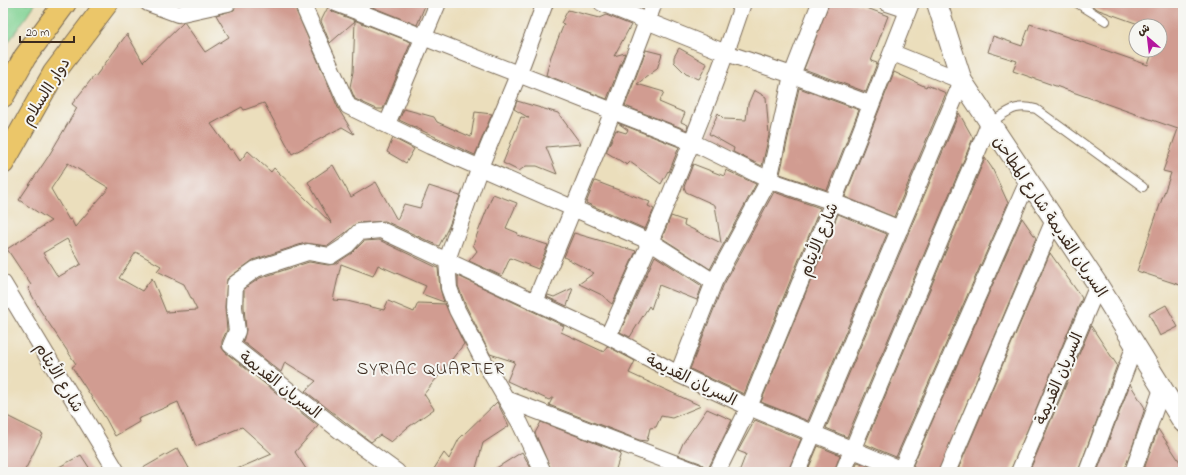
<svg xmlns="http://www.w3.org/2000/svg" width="1186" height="475" font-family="'Indie Flower','Playpen Sans Arabic',sans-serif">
	<rect width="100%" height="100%" fill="#f6f6f2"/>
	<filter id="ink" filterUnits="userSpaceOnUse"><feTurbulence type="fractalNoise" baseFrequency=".025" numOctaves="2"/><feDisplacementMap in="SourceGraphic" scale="8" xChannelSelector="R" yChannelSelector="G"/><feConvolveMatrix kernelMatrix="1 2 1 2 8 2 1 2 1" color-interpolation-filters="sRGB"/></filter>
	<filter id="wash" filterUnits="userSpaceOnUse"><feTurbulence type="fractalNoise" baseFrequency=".012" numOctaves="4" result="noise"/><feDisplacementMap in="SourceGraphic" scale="16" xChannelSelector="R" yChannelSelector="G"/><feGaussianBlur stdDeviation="0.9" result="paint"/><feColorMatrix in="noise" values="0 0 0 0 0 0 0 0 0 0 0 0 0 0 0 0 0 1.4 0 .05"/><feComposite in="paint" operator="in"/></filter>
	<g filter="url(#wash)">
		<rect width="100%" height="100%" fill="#ebdebc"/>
		<path fill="#80d293" stroke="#5e7e58" d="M3 3H36L3 50Z"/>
		<g id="blocks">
			<path fill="#d19c91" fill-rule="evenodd" d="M237 3H293L339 110 354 134 342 127 292 154 264 103 244 110 242 107 211 124 230 150 232 149 240 161 248 151 271 172 274 168 332 224 308 182 333 165 351 197 376 182 397 220 404 204 420 208 429 186 460 196 449 226 439 246 385 221 358 223 328 246 305 243 253 260 227 279 225 307 227 330 222 341V348L225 352 318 426 295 452 308 472H230L272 454 242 427 196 446 178 402 138 419 139 422 115 436 106 419 72 367 76 364 40 310 28 288 31 285 7 249 51 221 19 200 48 157 77 108 72 104 94 76 95 77 127 34 143 62 184 22 205 52 229 37 216 15 234 10ZM68 163 109 188 75 227 71 219 69 220 51 189ZM67 239 81 264 58 277 43 253ZM136 252 161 266 157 271 184 284 197 310 166 312 152 278 142 291 119 278Z
				M362 3H426L417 25Z
				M829 3H854L888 16 871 61 877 63 866 92 804 69Z
				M1087 3H1183V286L1137 271 1171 173 1163 171 1178 129 1013 71 1017 61 988 52 993 36 1022 46 1030 24 1148 65 1153 50H1160V31L1162 26H1144L1099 10Z
				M328 7 333 12 411 42 383 109H377L355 99 350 87 353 72 355 21 330 43 321 21Z
				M568 10 599 18 606 15 631 25 614 56 625 53 607 99 546 75 551 56 564 24 561 23Z
				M679 48 707 64 699 79 686 74 674 62V57Z
				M646 50 662 54 657 69 637 84 664 92 659 102 685 113 681 122 688 125 687 130 625 106Z
				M894 72 926 87 927 85 946 93 894 217 845 197Z
				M799 88 859 110 827 190 780 174Z
				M754 90 766 97 769 135 762 166 733 152 734 148 709 134 718 113 724 119 746 120 748 104Z
				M517 101 558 113 581 144 546 147 557 174 537 166H526L519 171 503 163 521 117 529 118 514 109Z
				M404 109 434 117 437 122 471 137 475 112 492 114 475 155 399 120Z
				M959 113 973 138 847 437 826 428Z
				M618 123 679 147 669 172 668 171 661 184 630 162 627 165 606 152 616 130 626 133 628 130Z
				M393 138 414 149 406 163 387 152Z
				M985 158 992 168 1008 203 896 457 865 444Z
				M693 164 724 176 726 170 756 184 710 269 662 238 671 216 685 221 684 225 721 243 715 205 686 192 684 187Z
				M595 181 650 202 648 206 654 209 645 229 586 203Z
				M774 192 820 208 744 394 690 369 723 286Z
				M493 194 517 203 506 228 518 233 517 235 548 245 538 269 510 258 502 276 469 261 477 251 473 245Z
				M838 214 887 234 808 421 761 402Z
				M1022 218 1036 238 938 472H916L913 465Z
				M574 233 636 251 612 304 608 301 604 296 579 284 594 273 564 257Z
				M379 240 438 268 440 289 444 302 422 294 426 286 378 265 373 276 341 264 333 300 347 301 384 310 388 301 414 312 418 303 445 304 464 344 424 394 434 409 407 428 391 442 380 435 371 442 305 391 316 381 285 362 281 372 243 342 246 330 244 307V289L260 278 309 262 328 265 335 264 352 253 364 241Z
				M1050 253 1082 298 1010 472H957Z
				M655 256 702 286 697 300 659 285 651 309 649 306 630 337 620 332Z
				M458 276 564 326 561 332 604 352 607 346 635 361 629 373 701 406 672 418 661 416 656 427 650 428 647 441 639 440 549 405 553 397 549 400 507 381 515 362 490 354 466 306 458 286Z
				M573 288 567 306 547 297 548 295 554 297Z
				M1166 305 1178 327 1160 336 1149 314Z
				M1091 326 1117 365 1078 472H1029Z
				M1130 384 1145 408 1124 472H1097Z
				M497 402 509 426 483 443 475 472H432L444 453 449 459 459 439Z
				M707 409 732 420 708 469 700 463 678 455 683 443Z
				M3 414 43 434 24 472H3Z
				M755 420 801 439 788 472H739L746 454 738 451Z
				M541 422 621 453 615 472H552L535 433Z
				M1158 429 1180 462 1183 472H1143Z
				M818 446 840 455 834 472H807Z
				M178 448 191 472H136Z
				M522 452 533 472H490Z
				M81 455 92 472H50Z
				M858 462 882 472H853Z"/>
		</g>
	</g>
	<g filter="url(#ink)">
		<use href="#blocks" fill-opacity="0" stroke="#796955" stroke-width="1"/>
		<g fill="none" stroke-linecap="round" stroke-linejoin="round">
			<g stroke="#796955" stroke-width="10">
				<path id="service" d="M1077 3 1106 21
					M990 123C1008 112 1015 103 1036 109L1143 187"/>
			</g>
			<g stroke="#796955" stroke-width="18">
				<path id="minor" d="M148 3 178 14 228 3
					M302 3 348 106 430 146 651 242 714 282
					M336 3 692 142 769 180 833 202 900 229
					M602 3 726 53 792 75 870 104
					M887 3 908 10
					M387 124 438 3
					M3 283 117 472
					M535 302 613 111 654 3
					M608 336C658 227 705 117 743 3
					M678 374 714 282 769 180 792 75 820 3
					M506 399 697 472
					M397 472 339 430 231 345 237 331 234 307 235 284 256 269 308 252 330 256 347 245 359 232 381 230 608 336 678 374 749 407 907 472
					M543 472 520 423 482 358 457 310 449 288 447 260 480 167 518 75 545 3
					M717 472 749 407 833 202 911 3
					M797 472 962 81 893 53
					M843 472 989 124
					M900 472 1028 181
					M947 472 1054 220
					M1019 472 1098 285
					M1087 472 1135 345
					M1133 472 1162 389"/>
			</g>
			<g stroke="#796955" stroke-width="22">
				<path id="tertiary" d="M937 3 962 81 1098 285 1183 422"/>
			</g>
			<g stroke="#796955" stroke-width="24">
				<path id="primary" d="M3 96 25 57 65 3
					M3 163 54 73 107 3"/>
			</g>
			<use href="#service" stroke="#fff" stroke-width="8"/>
			<use href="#minor" stroke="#fff" stroke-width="16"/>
			<use href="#tertiary" stroke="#fff" stroke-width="20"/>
			<use href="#primary" stroke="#ebc669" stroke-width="22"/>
		</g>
	</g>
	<g text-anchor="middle" stroke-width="4" stroke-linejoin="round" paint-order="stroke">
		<g font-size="16" fill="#3b2a1e" stroke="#f6f6f2">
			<text transform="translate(45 91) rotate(-58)" y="6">دوار االسلام</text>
			<text transform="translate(1051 216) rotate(56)" y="6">السريان القديمة شارع المطاحن</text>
			<text transform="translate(818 239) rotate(-68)" y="6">شارع الأيتام</text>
			<text transform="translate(60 377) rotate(59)" y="6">شارع الأيتام</text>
			<text transform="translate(1058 378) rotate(-67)" y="6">السريان القديمة</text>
			<text transform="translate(692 379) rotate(26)" y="6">السريان القديمة</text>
			<text transform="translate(281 384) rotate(38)" y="6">السريان القديمة</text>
		</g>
		<g font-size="18" letter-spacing="1" fill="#3b2a1e" stroke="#f6f6f2">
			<text x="431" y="374">SYRIAC QUARTER</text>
		</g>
	</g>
	<rect width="1186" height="475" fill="none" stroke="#f6f6f2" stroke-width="16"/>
	<g transform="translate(1148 38) rotate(332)"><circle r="19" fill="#f6f6f2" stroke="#aba49d"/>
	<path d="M0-3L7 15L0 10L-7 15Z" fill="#b5179e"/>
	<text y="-6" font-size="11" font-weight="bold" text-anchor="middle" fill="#3b2a1e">ش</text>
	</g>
	<path d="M20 36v6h54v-6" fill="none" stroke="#3b2a1e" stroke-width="2"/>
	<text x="26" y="36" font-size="12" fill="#3b2a1e" stroke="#f6f6f2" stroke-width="3" paint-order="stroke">20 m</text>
</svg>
